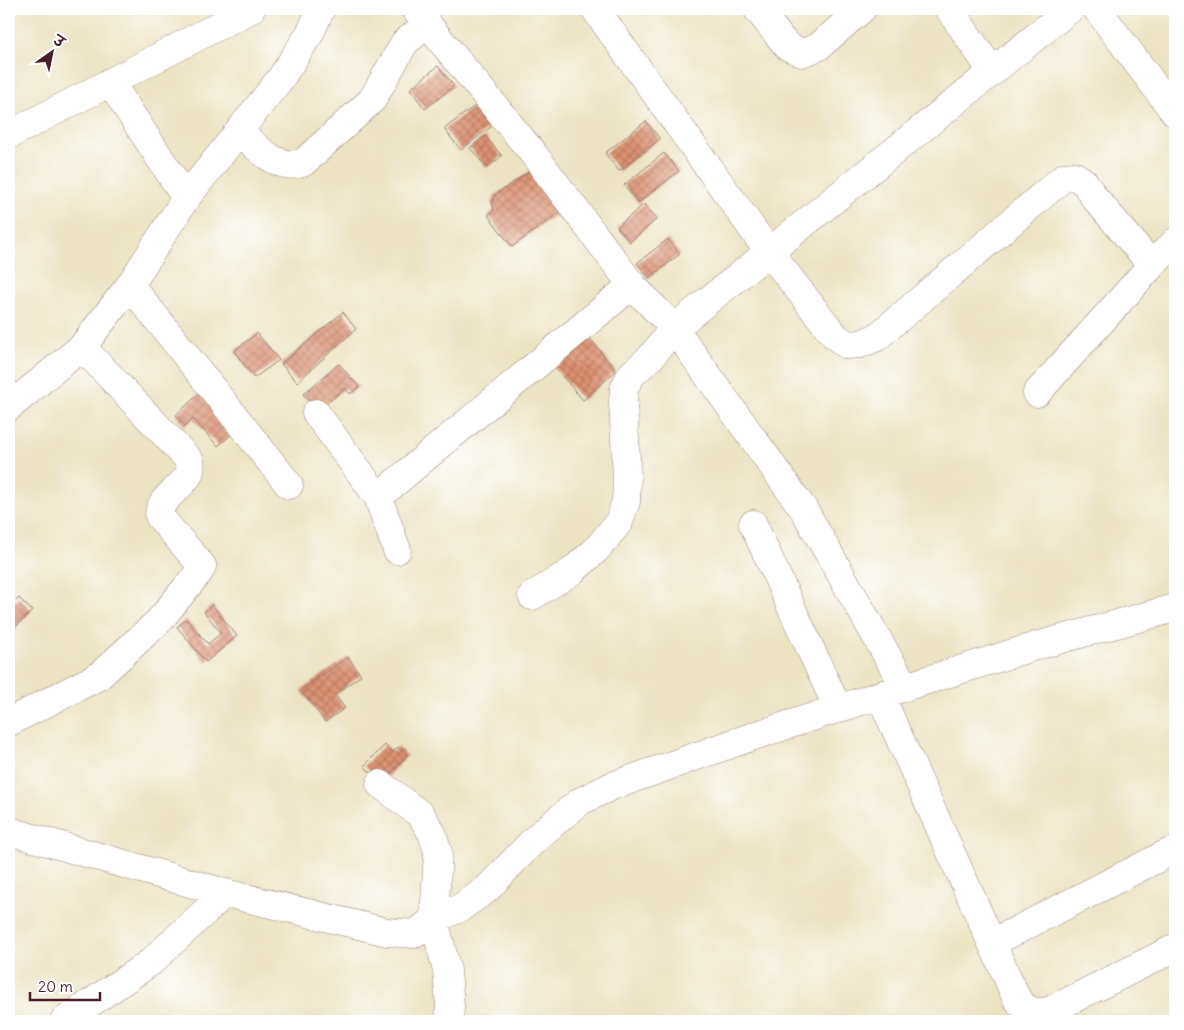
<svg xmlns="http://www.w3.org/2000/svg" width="1184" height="1030" font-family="Delius,'Playpen Sans Deva',sans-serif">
	<defs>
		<pattern id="building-cross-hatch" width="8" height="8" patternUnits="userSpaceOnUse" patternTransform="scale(1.25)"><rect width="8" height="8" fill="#dd9271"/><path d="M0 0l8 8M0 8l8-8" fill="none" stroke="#b5775d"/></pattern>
	</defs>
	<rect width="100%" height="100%" fill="#fff"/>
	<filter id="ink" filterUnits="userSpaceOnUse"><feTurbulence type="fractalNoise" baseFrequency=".02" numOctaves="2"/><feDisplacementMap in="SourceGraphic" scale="10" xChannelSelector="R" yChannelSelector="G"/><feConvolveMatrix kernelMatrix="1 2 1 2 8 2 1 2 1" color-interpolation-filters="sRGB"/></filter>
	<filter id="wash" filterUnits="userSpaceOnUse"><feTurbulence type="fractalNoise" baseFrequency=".0096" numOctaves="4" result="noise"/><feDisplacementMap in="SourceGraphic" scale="20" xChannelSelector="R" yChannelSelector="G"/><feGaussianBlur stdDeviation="1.12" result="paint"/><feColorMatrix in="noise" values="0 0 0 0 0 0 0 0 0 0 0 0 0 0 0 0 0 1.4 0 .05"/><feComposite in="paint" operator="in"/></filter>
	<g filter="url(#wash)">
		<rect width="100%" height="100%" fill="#ece3c3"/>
		<g id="blocks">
			<path fill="url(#building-cross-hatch)" d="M438 66 454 86 425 109 410 89Z
				M476 105 493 125 461 150 444 129Z
				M646 121 660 139 619 171 605 153Z
				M485 136 502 156 487 168 470 148Z
				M664 153 679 171 638 203 624 185Z
				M536 167 565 208 512 247 488 215 494 210 492 203 495 195Z
				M644 204 657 219 630 242 617 227Z
				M668 239 680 254 649 278 637 263Z
				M343 312 356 329 297 382 281 364Z
				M257 333 279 360 254 378 234 351Z
				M589 337 616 371 583 400 554 367Z
				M339 364 359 387 350 394 345 388 318 411 303 394Z
				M201 392 236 430 218 446 193 419 185 426 176 415Z
				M9 595 15 602 19 598 32 611 9 633Z
				M212 605 237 636 206 662 177 627 186 619 208 644 221 633 204 612Z
				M348 657 361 675 335 695 345 708 325 722 301 690Z
				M385 745 393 752 398 747 407 756 381 783 364 766Z"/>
		</g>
	</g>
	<g filter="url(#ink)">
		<use href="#blocks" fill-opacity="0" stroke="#9b8177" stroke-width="1"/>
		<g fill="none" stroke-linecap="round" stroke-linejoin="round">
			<g stroke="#9b8177" stroke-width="29">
				<path id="minor" d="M415 9 532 152 632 285 674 328 804 510 905 687
					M595 9 769 252 1070 9
					M757 9 787 46 802 53 818 47 862 9
					M949 9 992 71
					M1097 9 1175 113
					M110 82 186 198
					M239 131C257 147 278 173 304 162L372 100 405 42 428 24
					M9 135 251 9
					M130 285 289 485
					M1037 393 1152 265 1175 242
					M9 407 82 347 130 285 186 198 281 78 310 33 321 9
					M316 413 378 497 397 550
					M378 497 632 285
					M753 524 838 709
					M532 596 571 572 596 550 619 522 626 501 627 478 623 402 624 389 631 375 651 357 674 328 769 252 835 336 847 345 861 344 877 337 1064 177 1075 176 1085 183 1094 197 1152 265
					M880 695 1017 999C1026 1010 1034 1014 1049 1011L1175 948
					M9 722 99 676 159 621 199 572 202 566 159 516C158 493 196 485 190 461L82 347
					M380 784 421 815 432 833 438 852 434 919 447 971 450 1007 449 1021
					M9 831 225 893 387 932 415 934 434 919 460 908 487 889 534 840 561 817 581 801 612 786 751 737 905 687 1036 646 1175 608
					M992 943 1170 852
					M64 1021 151 962 225 893"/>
			</g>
			<use href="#minor" stroke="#fff" stroke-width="28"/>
		</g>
	</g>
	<rect width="1184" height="1030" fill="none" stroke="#fff" stroke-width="30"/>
	<g transform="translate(52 52) rotate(33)" stroke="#ffffff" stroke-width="4" paint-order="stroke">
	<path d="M0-4L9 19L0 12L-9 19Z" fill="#4a1f2b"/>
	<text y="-8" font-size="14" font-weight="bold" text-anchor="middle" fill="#4a1f2b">उ</text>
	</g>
	<path d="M30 992v8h70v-8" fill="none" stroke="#4a1f2b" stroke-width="2.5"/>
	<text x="38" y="992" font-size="15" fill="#4a1f2b" stroke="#ffffff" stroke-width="4" paint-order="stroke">20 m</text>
</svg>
